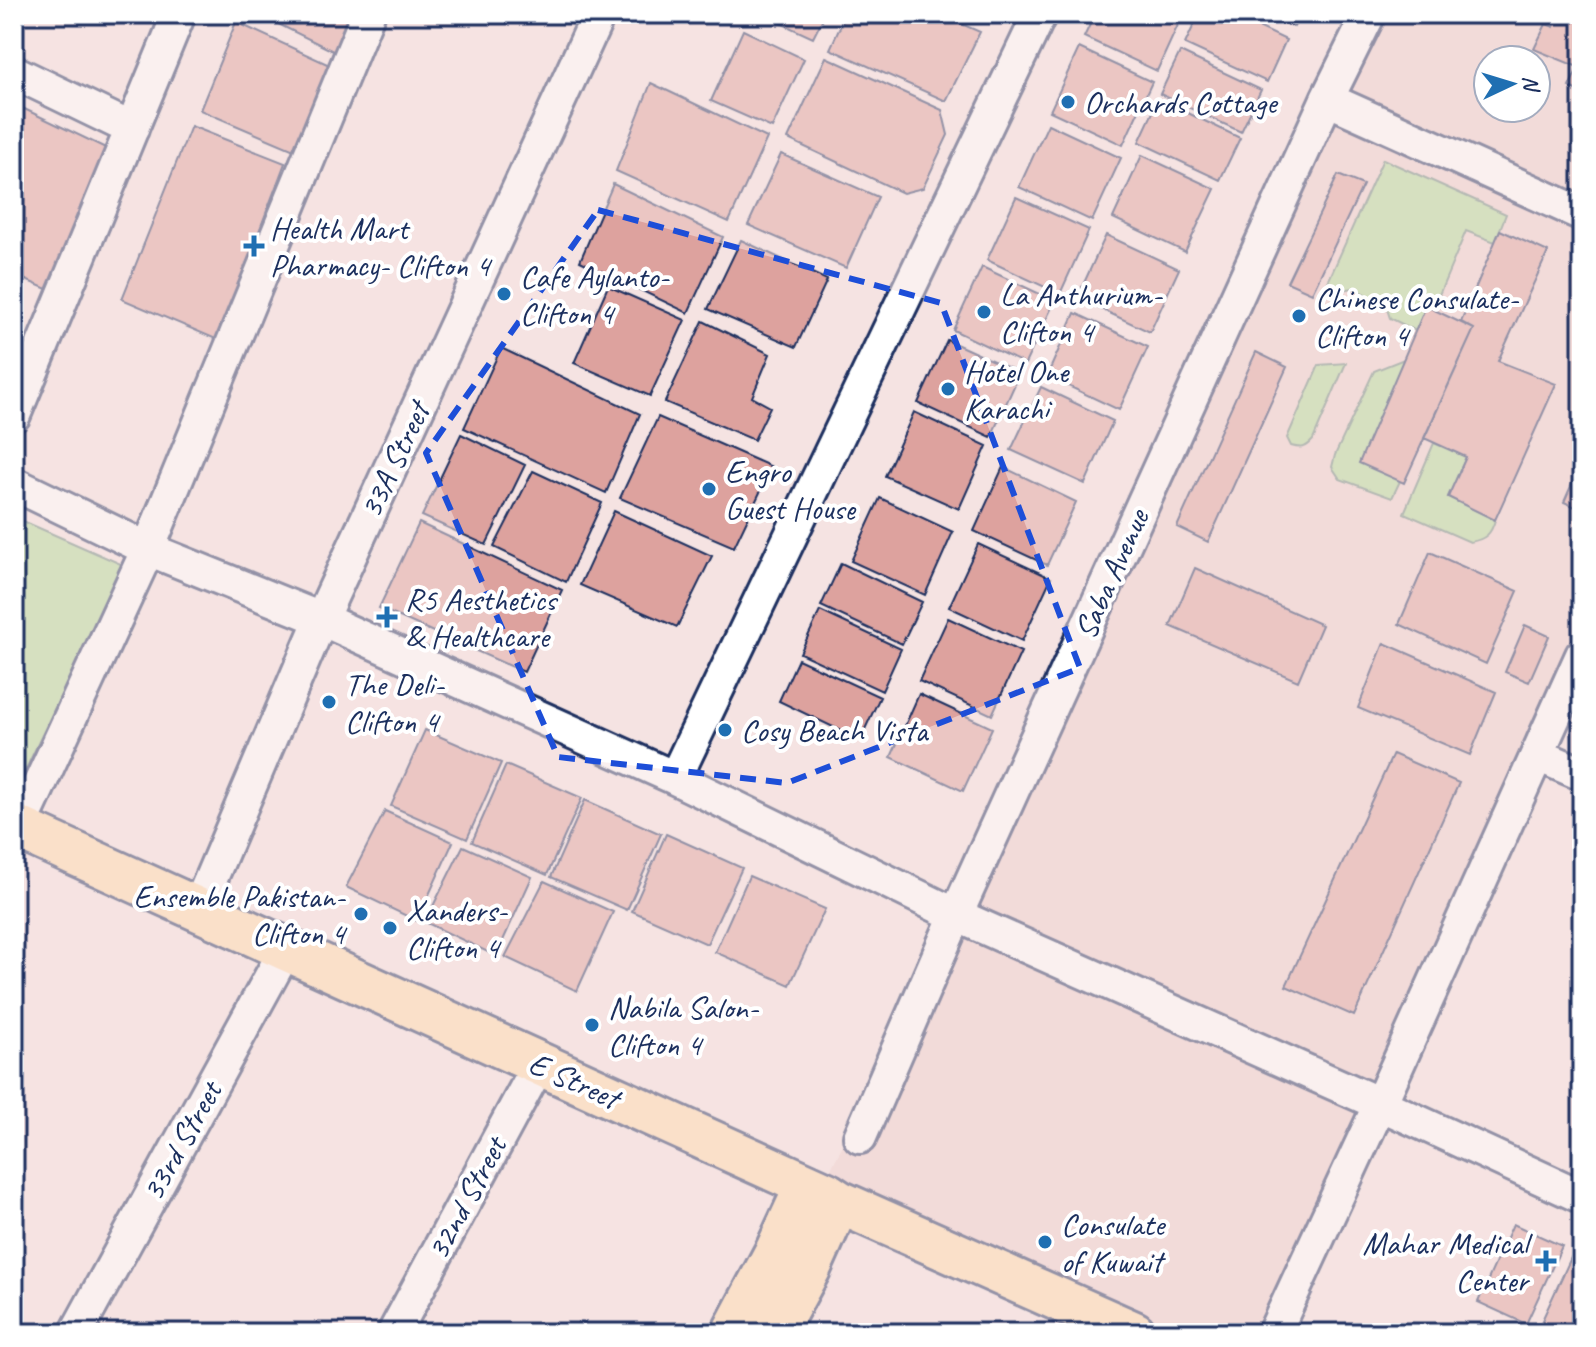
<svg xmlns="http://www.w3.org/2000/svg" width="1596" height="1347" font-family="Caveat,sans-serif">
	<rect width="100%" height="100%" fill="#f5e3e2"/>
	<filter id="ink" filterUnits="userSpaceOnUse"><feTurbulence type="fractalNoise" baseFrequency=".0125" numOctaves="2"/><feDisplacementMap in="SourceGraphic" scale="16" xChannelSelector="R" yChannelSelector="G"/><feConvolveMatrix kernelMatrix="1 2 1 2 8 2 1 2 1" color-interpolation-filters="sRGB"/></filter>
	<g filter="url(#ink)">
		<path fill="#eed0ce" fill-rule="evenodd" d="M1365 14H1582V653L1274 1333H1134L820 1191 956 916ZM1488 60H1536V108H1488Z"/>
		<path fill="#b0db98" stroke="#66857b" stroke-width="2" d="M1383 159 1506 214 1495 242 1466 231 1433 309 1426 307 1416 331 1390 318 1386 306 1354 288 1323 293Z
			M1404 359 1400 481 1392 498 1340 479 1332 467 1335 455 1374 371Z
			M1346 363 1313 440C1306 448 1302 449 1291 446L1287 438 1319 365Z
			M1434 443 1466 457 1448 497 1495 520C1491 534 1486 539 1470 542L1404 513Z
			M14 517 123 565 22 777 14 779Z"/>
		<path fill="#dda29e" stroke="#1b2f5e" stroke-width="2" d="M258 14H356L339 54Z
			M761 14H825L813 38Z
			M846 14H939L980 32 946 101 830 49Z
			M1095 14H1183L1157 71 1084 37Z
			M1199 14H1231L1286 40 1267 82 1185 44Z
			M1266 14H1300L1294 27Z
			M1559 14H1582V60L1578 67 1534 49 1546 24 1554 27Z
			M236 22 336 68 301 153 200 110Z
			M743 30 804 59 772 128 711 101Z
			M1079 48 1152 82 1123 145 1050 111Z
			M1180 52 1261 90 1241 132 1160 94Z
			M826 57 942 110 948 135 923 188 903 193 788 139Z
			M1582 60V93L1569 87Z
			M651 83 767 138 729 222 616 171Z
			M1159 99 1240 138 1220 180 1139 142Z
			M14 104 114 152 56 293 14 275Z
			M1048 124 1121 158 1092 221 1019 187Z
			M191 126 285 163 218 340 122 299Z
			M781 154 878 197 846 268 748 225Z
			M1142 155 1215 189 1185 252 1113 218Z
			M1338 175 1363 185 1312 293 1287 282Z
			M613 184 723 237 688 313 580 261Z
			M1016 197 1089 230 1060 294 987 260Z
			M1500 230 1548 252 1498 361 1556 384 1495 520 1448 497 1466 457 1424 438 1474 329 1461 322Z
			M1106 235 1179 269 1150 332 1077 298Z
			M741 240 827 280 796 347 708 309Z
			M982 267 1055 301 1025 364 953 330Z
			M608 286 685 320 650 396 574 363Z
			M1426 306 1474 329 1404 483 1359 463Z
			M1075 313 1148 347 1119 410 1047 376Z
			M703 321 770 354 752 397 770 407 754 440 665 402Z
			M947 340 1020 373 991 437 918 403Z
			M501 348 640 414 606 493 464 428Z
			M1256 352 1287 367 1208 542 1177 527Z
			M1041 387 1113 421 1085 484 1011 450Z
			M914 412 987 446 959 509 885 476Z
			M658 417 772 467 734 547 620 498Z
			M461 434 525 465 486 545 422 516Z
			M1582 461V510L1564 502Z
			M1003 467 1076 502 1047 565 974 531Z
			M533 471 602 503 566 582 494 547Z
			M880 498 953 532 925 595 851 561Z
			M614 511 712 556 677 627 580 585Z
			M419 523 562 590 524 672 379 608Z
			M978 544 1051 578 1022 641 949 607Z
			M1430 552 1518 591 1486 664 1399 624Z
			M841 563 922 602 902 644 821 606Z
			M1195 568 1322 625 1298 681 1170 626Z
			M820 611 901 649 882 691 800 653Z
			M948 618 1021 652 992 715 919 681Z
			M1525 625 1549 636 1529 682 1505 672Z
			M1384 643 1496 692 1470 755 1358 708Z
			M798 659 880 697 860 740 779 701Z
			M919 694 992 728 963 791 891 757Z
			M425 730 501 763 467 839 391 806Z
			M1393 754 1459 783 1354 1016 1286 986Z
			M506 765 582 798 547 875 472 842Z
			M585 800 661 834 627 910 551 877Z
			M385 811 453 842 417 921 346 887Z
			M666 834 742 868 707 944 632 911Z
			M463 846 532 877 496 956 425 922Z
			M749 876 825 909 790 985 715 952Z
			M544 881 613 912 577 991 505 957Z
			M1513 1224 1562 1246 1526 1324 1478 1302Z
			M1574 1251 1582 1255V1333H1547L1538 1329Z"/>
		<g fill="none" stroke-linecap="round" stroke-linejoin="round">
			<g stroke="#1b2f5e" stroke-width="38">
				<path id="minor" d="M14 72 132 129
					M1327 99 1582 214
					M14 415 179 14
					M14 484 148 549 321 619 675 778 956 915 1380 1104 1582 1197
					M1538 755 1582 774
					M675 778 1040 14
					M19 829 148 549 368 14
					M198 909 321 619 599 14
					M860 1137 956 915 1327 99 1369 14
					M76 1333 286 949
					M394 1333 539 1064
					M1274 1333 1380 1104 1582 655"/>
			</g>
			<g stroke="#1b2f5e" stroke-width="48">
				<path id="major" d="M14 826 827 1194 839 1202 1134 1333
					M733 1333 777 1250 807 1185
					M774 1333 809 1269 839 1202"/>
			</g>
			<use href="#minor" stroke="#fff" stroke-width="32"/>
			<use href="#major" stroke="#fedbac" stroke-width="42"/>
		</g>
	</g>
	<path d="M0 0H1596V1347H0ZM598 210 941 303 1080 668 787 783 558 757 426 453Z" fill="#f5e3e2" fill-opacity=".55" fill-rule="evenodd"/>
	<path fill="none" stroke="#1d4ed8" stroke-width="6" stroke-dasharray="16 10" stroke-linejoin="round" d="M598 210 941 303 1080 668 787 783 558 757 426 453Z"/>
	<g fill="#1f6fb2" stroke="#fff" stroke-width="3">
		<circle cx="1068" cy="102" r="8"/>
		<path d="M250 234h8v8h8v8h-8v8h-8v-8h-8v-8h8z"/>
		<circle cx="504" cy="294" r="8"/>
		<circle cx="984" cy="312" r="8"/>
		<circle cx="1299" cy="316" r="8"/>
		<circle cx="948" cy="389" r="8"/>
		<circle cx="709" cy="489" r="8"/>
		<path d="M383 605h8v8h8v8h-8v8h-8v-8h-8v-8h8z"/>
		<circle cx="329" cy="702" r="8"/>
		<circle cx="725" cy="730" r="8"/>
		<circle cx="361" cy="914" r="8"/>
		<circle cx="390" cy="928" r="8"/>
		<circle cx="592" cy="1025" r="8"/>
		<circle cx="1045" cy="1242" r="8"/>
		<path d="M1542 1249h8v8h8v8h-8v8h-8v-8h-8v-8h8z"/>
	</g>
	<g text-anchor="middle" stroke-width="8" stroke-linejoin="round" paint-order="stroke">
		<g font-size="32" fill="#1b2f5e" stroke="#fff" text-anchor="start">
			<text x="1084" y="113">Orchards Cottage</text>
			<text x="270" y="239">Health Mart<tspan x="270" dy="37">Pharmacy- Clifton 4</tspan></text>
			<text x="520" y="287">Cafe Aylanto-<tspan x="520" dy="37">Clifton 4</tspan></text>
			<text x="1000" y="305">La Anthurium-<tspan x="1000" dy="37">Clifton 4</tspan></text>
			<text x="1315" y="309">Chinese Consulate-<tspan x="1315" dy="37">Clifton 4</tspan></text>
			<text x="964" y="382">Hotel One<tspan x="964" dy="37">Karachi</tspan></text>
			<text x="725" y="482">Engro<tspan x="725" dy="37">Guest House</tspan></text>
			<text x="405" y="610">R5 Aesthetics<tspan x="405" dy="37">&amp; Healthcare</tspan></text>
			<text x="345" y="695">The Deli-<tspan x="345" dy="37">Clifton 4</tspan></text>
			<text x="741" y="741">Cosy Beach Vista</text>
			<text x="345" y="907" text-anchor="end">Ensemble Pakistan-<tspan x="345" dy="37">Clifton 4</tspan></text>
			<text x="406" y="921">Xanders-<tspan x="406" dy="37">Clifton 4</tspan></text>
			<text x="608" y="1018">Nabila Salon-<tspan x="608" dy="37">Clifton 4</tspan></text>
			<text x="1061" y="1235">Consulate<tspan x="1061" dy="37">of Kuwait</tspan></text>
			<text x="1528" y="1254" text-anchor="end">Mahar Medical<tspan x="1528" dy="37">Center</tspan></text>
		</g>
		<g font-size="32" fill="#1b2f5e" stroke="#fff">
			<text transform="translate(394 460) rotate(-65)" y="11">33A Street</text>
			<text transform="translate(1111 574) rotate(-66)" y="11">Saba Avenue</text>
			<text transform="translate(574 1080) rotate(24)" y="11">E Street</text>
			<text transform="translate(181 1141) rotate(-61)" y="11">33rd Street</text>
			<text transform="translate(466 1198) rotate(-62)" y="11">32nd Street</text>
		</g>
	</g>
	<rect width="1596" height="1347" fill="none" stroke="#fff" stroke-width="48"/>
	<rect x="24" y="24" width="1548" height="1299" fill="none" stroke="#1b2f5e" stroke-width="3" filter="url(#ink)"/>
	<g transform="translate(1512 84) rotate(86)"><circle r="38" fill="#ffffff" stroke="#a4acbf" stroke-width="2"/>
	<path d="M0-6L14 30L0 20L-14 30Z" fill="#1f6fb2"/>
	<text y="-12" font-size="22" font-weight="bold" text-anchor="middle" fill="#1b2f5e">N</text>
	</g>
</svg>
